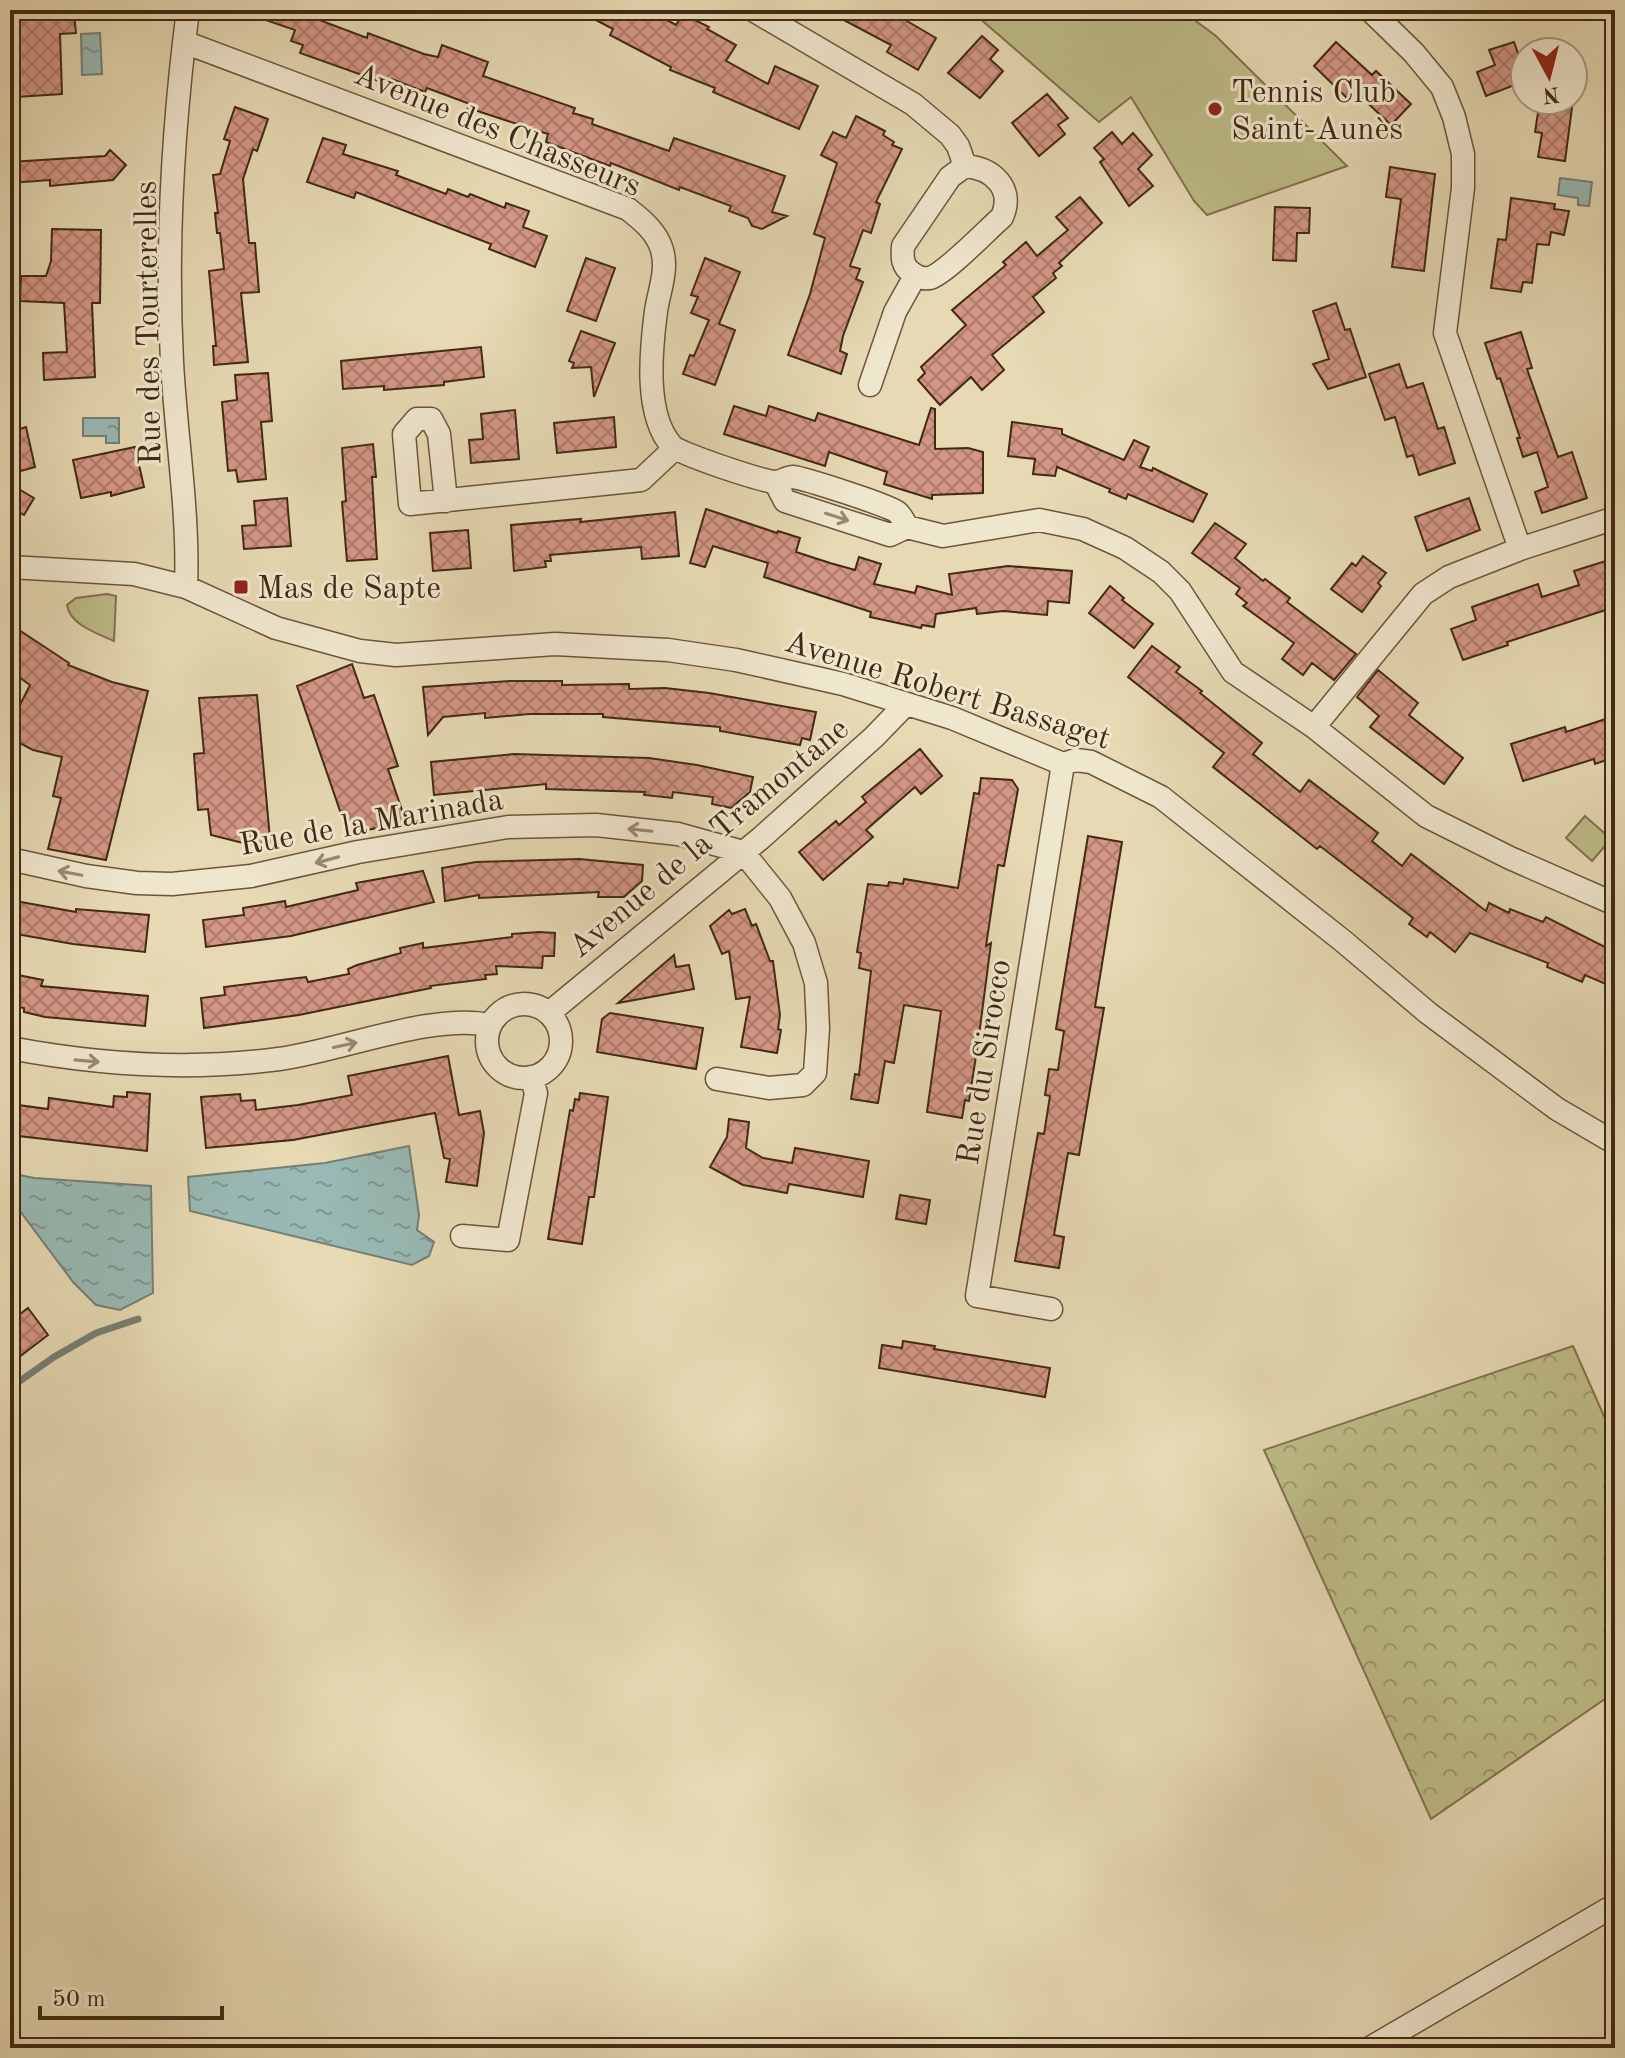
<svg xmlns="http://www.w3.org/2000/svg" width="1625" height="2058" font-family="'Old Standard TT',serif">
	<defs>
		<pattern id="forest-crowns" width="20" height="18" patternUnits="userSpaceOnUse" patternTransform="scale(2)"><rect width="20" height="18" fill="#bdbc87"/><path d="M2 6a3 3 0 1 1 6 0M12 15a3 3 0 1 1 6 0" fill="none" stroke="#9b996d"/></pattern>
		<pattern id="water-ripples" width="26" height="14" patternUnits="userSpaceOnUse" patternTransform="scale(2)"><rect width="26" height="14" fill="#98b9b4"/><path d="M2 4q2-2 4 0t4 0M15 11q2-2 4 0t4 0" fill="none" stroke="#7e9691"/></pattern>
		<pattern id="building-cross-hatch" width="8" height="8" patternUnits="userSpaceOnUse" patternTransform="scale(2)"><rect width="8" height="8" fill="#d39685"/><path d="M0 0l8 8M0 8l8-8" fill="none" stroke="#ad7a6c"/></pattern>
	</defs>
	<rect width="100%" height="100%" fill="#e6d9b3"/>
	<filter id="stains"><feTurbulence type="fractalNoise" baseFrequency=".0025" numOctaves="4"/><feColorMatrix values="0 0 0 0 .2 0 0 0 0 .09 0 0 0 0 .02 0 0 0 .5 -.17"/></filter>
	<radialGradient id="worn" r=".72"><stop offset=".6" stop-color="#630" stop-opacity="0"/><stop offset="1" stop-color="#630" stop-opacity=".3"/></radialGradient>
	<path fill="url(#forest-crowns)" stroke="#80724d" stroke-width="2" d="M1573 1346 1615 1441V1692L1431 1819 1264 1450Z"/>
	<path fill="#bdbc87" stroke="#80724d" stroke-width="2" d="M970 10H1181L1216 36 1347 166 1207 215 1194 201 1131 97 1099 122Z
		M107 594 116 596 114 641C97 633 70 625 67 605L76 598Z
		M1585 816 1611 839 1592 861 1566 838Z"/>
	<path fill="url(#water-ripples)" stroke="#767f74" stroke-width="2" d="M100 33 102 74 82 75 81 34Z
		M1560 178 1592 182 1589 206 1578 205V198L1558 195Z
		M83 418H119V443H106V436H83Z
		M409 1146 419 1215 417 1230 434 1242 429 1256 412 1265 190 1211 188 1177 325 1163Z
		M10 1173 34 1178 151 1186 153 1293 120 1310 96 1305 73 1282 11 1199Z"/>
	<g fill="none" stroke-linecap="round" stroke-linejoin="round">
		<path stroke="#767f74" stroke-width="7" d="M10 1388 54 1357 96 1333 138 1319"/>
	</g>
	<path fill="url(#building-cross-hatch)" stroke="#432913" stroke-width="2" d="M10 10H59L65 14H74L76 33 60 34 62 94 16 97 15 90H10Z
		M246 10H293L367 38 368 33 424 54 438 57 442 45 488 62 483 76 575 108 573 113 593 119 592 124 669 151 674 138 785 176 772 212 787 216 762 229 752 226 748 218 729 211 731 206 680 187 679 190 611 163 610 166 546 142 548 134 468 108 470 104 427 88 425 92 392 79 390 85 300 53 303 45 291 41 295 30 245 13Z
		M577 10H648L676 25 683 14 709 27 707 29 736 45 726 61 768 84 775 66 818 86 799 129 713 92 715 88 670 70 671 67 610 35 613 29Z
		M825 10H888L936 38 918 70 887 52 891 45Z
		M982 36 998 50 990 59 1003 71 980 98 948 73Z
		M1336 42 1372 75 1376 71 1411 104 1391 125 1356 92 1349 100 1314 66Z
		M1514 42 1525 73V81L1486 96 1477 72 1495 65 1489 50Z
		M1047 94 1068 118 1058 125 1065 134 1039 156 1012 123Z
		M1540 100H1573L1565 161 1538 157 1542 133 1535 132Z
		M235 107 268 119 257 151 253 149 243 179 249 243H255L259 292 241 293 248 362 214 365 213 346H216L209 271 224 269 220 233H217L215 213H218L213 175 220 174 230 141 224 139Z
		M856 116 885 131 883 135 894 142 892 145 902 149 876 202 880 204 871 233 863 230 850 266 860 269 856 279 863 282 843 336 840 351 847 354 841 374 788 355 810 294 825 238 814 234 837 163 821 155 833 132 846 138Z
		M1112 132 1122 144 1133 133 1152 155 1138 169 1153 186 1129 206 1100 162 1104 159 1094 148Z
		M323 138 346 145 343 154 398 171 396 175 446 194 448 189 468 197 470 194 505 208 506 203 529 211 523 227 547 236 535 267 489 249 491 244 356 192 354 198 307 182Z
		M110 150 126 165 113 180 50 186V180L10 183V162L105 156Z
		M1390 167 1435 174 1424 271 1392 267 1401 199 1386 197Z
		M1080 197 1102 223 1059 263 1062 266 1053 273 1056 278 1033 297 1044 312 992 355 1004 370 982 390 971 377 940 405 918 380 925 373 921 367 966 325 952 310 1006 265 1003 262 1026 242 1037 256 1068 230 1056 217Z
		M1511 198 1555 204 1554 209 1569 211 1564 235 1551 232 1549 245 1537 244 1532 283 1523 282 1521 292 1491 288 1498 239 1506 240Z
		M1275 207 1310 208 1309 233H1297L1296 261 1273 260Z
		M52 229 101 230 100 303H92L95 377 44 380 43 353 67 352 64 303 20 301 21 276H46L51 261Z
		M586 258 615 268 596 321 567 311Z
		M705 258 740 272 719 324 735 330 715 385 683 374 690 355 694 356 709 320 691 313 698 297 691 295Z
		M1336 303 1345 330 1350 329 1366 377 1328 389 1313 364 1329 359 1313 311Z
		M581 331 615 343 594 397 591 367 572 368 574 363 569 361Z
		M1521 332 1532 368 1527 369 1558 457 1572 452 1587 498 1542 513 1535 492 1548 487 1537 452 1523 457 1517 438H1520L1500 378 1497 379 1485 343Z
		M481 347 484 377 444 382V385L384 390V386L343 389 341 361Z
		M1399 364 1407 388 1423 383 1438 429 1444 427 1455 463 1419 475 1413 455 1407 457 1395 417 1385 420 1369 374Z
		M268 373 272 421 261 422 266 479 238 482 236 470 228 471 222 402 237 400 235 375Z
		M734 406 766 416 769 406 815 421 818 413 919 445 931 408 935 409V449L968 448 983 452V493L932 495V499L884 484 887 472 829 452 825 466 724 434Z
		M515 410 519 459 471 463 469 440 483 439 481 414Z
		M614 417 616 447 557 453 554 423Z
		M1012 422 1062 429V434L1124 460 1134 440 1149 447 1140 467 1152 471 1153 468 1207 494 1193 522 1128 494 1126 499 1109 492 1110 489 1057 467 1055 476 1033 474 1035 459 1008 456Z
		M26 427 35 467 10 474V432Z
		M373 444 376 477H372L377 559 347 561 342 502 346 501 342 448Z
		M135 447 144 487 111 496V492L81 498 73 460Z
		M10 484 34 498 24 515 10 507Z
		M287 498 291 546 244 549 242 526 256 525 254 501Z
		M1469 498 1480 530 1427 551 1415 517Z
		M706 509 777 533 778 531 800 538 796 552 830 563 855 570 859 557 881 564 874 584 915 593 917 586 952 595 949 574 1008 566 1072 571 1069 603 1048 601 1047 615 1003 611 977 614 976 608 936 614 934 627 922 625 921 628 870 617 871 612 764 577 768 563 713 546 705 567 690 563Z
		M675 512 679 556 642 559 641 547 550 555 551 561H545L546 567 514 571 511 525 581 519 580 522Z
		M1215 523 1246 544 1235 558 1263 581 1265 579 1290 598 1287 602 1356 654 1334 680 1312 663 1303 675 1282 659 1294 643 1243 606 1247 603 1236 594 1240 588 1192 553Z
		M468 530 471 568 433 571 430 533Z
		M1363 556 1386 573 1378 583 1381 586 1362 612 1331 589 1352 563 1356 566Z
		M1615 558V607L1507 642 1508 645 1463 660 1451 629 1476 620 1472 607 1538 584 1542 597 1579 585 1574 571Z
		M1110 586 1124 598 1122 600 1153 624 1134 648 1089 613Z
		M10 624 69 663 68 665 112 682 148 691 106 860 48 849 61 798 53 796 62 757 33 750 10 738V725L30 685 10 671Z
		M1152 646 1180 667 1176 672 1202 691 1200 693 1262 743 1253 754 1300 792 1309 780 1378 833 1372 841 1402 866 1411 854 1486 911 1489 903 1509 913 1510 909 1543 922 1546 917 1615 952V988L1585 975 1582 982 1547 967 1548 963 1470 933 1455 952 1430 932 1427 937 1409 924 1413 918 1320 846 1317 849 1213 767 1224 753 1128 677Z
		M352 664 364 698 374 695 398 766 388 769 406 822 348 834 297 686Z
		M1378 670 1418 703 1409 715 1463 758 1444 784 1370 727 1379 716 1357 697Z
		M510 681H562V685L629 684V689L665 688 709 693 816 712 810 740 802 738 800 745 720 731V727L603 717V714H529L485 718V713L443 717 428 735 423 687Z
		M257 695 258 706 271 850 211 835 208 809 198 810 194 754 204 753 199 698Z
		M1615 716V757L1595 764 1594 759 1523 781 1511 744 1565 727 1566 732Z
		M920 749 942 776 921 794 915 787 866 830 873 837 823 880 799 852 836 821 839 825 866 802 862 797Z
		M514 754 649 758 697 765 753 777 750 792 731 808 712 804 713 797 673 792 672 798 644 795 645 792 546 789V784L434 795 431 762Z
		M981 778 1012 780 1018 789 1004 866 998 865 986 946 991 943 978 1043 969 1101 965 1100 962 1118 927 1112 941 1011 904 1005 894 1063 885 1061 878 1103 851 1099 855 1074 859 1075 871 971 859 968 861 953 857 952 868 884 888 886 889 882 903 884 904 879 958 888 974 793 979 794Z
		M1088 836 1122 842 1095 1007 1104 1008 1088 1101 1079 1155 1068 1153 1054 1235 1064 1237 1059 1268 1015 1261 1038 1133 1044 1134 1050 1096 1045 1095 1049 1069 1058 1070 1064 1031 1056 1029Z
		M579 859 643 865 642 881 624 897H598L599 892 479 898V895L445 901 442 868 476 862Z
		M423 871 434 902 291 936 206 947 203 920 244 915 243 908 285 901 286 907 358 890 356 883Z
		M10 900 76 912V909L149 915 145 952 73 944 10 933Z
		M745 909 752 926 756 924 770 961H773L780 1015 778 1029 781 1030 777 1053 741 1047 750 997 736 999 729 951 722 954 710 926 729 910 732 914Z
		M539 932 555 933 554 956H543L542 968 496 966 497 974 485 975 486 979 430 986 431 988 299 1015 204 1028 201 998 225 995 224 987 306 977 308 982 349 974 348 969 357 965 401 953 400 948 423 943V948L512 937V934Z
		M674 955 676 967 689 965 694 989 618 1003Z
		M13 974 43 980 41 986 148 996 145 1026 45 1017 24 1012V1008L10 1005Z
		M610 1013 703 1028 696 1069 597 1052 602 1019Z
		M448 1056 459 1115 480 1111 484 1133 477 1186 446 1182 450 1159 444 1158 435 1113 293 1140 206 1148 201 1097 240 1094 241 1101 255 1100 256 1110 298 1105 352 1095 348 1076Z
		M127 1092 150 1094 147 1151 10 1135V1104L48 1109 49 1098 113 1107 114 1096 127 1097Z
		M580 1093 608 1097 594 1197H589L582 1244 548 1239 570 1110 573 1111 575 1099 579 1100Z
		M729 1119 749 1122 746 1148 763 1158 792 1163 795 1148 869 1161 863 1197 789 1184 787 1193 743 1185 710 1167 727 1137Z
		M900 1195 930 1200 926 1224 896 1219Z
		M28 1308 48 1335 10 1364V1322Z
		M903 1341 935 1346 934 1349 1050 1368 1045 1397 879 1368 882 1345 902 1348Z"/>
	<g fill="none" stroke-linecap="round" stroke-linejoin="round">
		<g stroke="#6c553b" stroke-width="25">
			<path id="minor" d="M753 10 913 104 950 135 958 146 965 166
				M1370 10 1414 53 1442 87 1454 117 1463 154V188L1445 333 1520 549 1615 518
				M184 42 628 209C642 220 657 232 662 250 668 270 659 291 656 311 651 350 644 415 672 446 680 454 764 482 776 482 781 482 787 477 793 477 803 478 891 506 897 512 901 515 905 523 907 527
				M965 166C992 168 1015 188 1002 217 987 230 946 273 930 278 924 279 917 277 912 273 902 266 902 258 903 246L950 177Z
				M870 385 895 312 915 276
				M775 482 785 501 890 535 907 527 943 536 1039 520 1083 529 1125 548 1161 572 1180 591 1233 672 1314 727 1426 816 1510 858 1615 904
				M446 501 439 434 431 419H417L404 434 410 504 641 480 674 449
				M10 567 134 574 186 587 276 628 360 651 396 655 555 644 668 650 736 660 843 684 952 718 1063 764 1076 760 1091 762 1161 797 1343 941 1428 1013 1557 1109 1615 1143
				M186 587C189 512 176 437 172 362 166 246 173 126 188 10
				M1314 727 1423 594 1449 577 1520 549
				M10 859 86 876 137 883 172 884 251 876 358 852 508 827 596 825 678 834 743 852 780 898 804 943 816 983 818 1028 815 1073 803 1085 769 1088 717 1079
				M487 1041a37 37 0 1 1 74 0a37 37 0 1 1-74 0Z
				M549 1013 761 838 874 737 905 705
				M10 1048C100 1065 188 1071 279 1059 341 1051 430 1013 490 1025
				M462 1236 508 1240 536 1093 531 1077
				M1051 1309 977 1296 1063 764
				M1370 2048 1615 1905"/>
		</g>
		<use href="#minor" stroke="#efe6ce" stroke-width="22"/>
	</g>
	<defs><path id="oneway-shaft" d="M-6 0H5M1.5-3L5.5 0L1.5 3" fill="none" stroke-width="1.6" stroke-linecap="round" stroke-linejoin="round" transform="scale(2)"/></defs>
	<g stroke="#998870">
		<use href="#oneway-shaft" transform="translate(837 517) rotate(18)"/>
		<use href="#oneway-shaft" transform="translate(640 830) rotate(-174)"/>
		<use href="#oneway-shaft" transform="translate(327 860) rotate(165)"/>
		<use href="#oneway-shaft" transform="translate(70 873) rotate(-169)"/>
		<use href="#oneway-shaft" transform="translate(345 1045) rotate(-12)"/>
		<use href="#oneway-shaft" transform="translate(87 1061) rotate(5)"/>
	</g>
	<g fill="#8f2418" stroke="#efe6ce" stroke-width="3">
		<circle cx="1215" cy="109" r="8"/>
		<rect x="233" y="579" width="16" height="16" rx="4"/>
	</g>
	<g text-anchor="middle" stroke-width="6" stroke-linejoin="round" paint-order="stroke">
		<g font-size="32" fill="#432913" stroke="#efe6ce" text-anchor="start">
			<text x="1231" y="102">Tennis Club<tspan x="1231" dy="37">Saint-Aunès</tspan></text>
			<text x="257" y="598">Mas de Sapte</text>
		</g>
		<g font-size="32" fill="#432913" stroke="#efe6ce">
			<text transform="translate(498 129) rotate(22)" y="11">Avenue des Chasseurs</text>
			<text transform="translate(147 323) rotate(-91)" y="11">Rue des Tourterelles</text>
			<text transform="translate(948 689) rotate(17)" y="11">Avenue Robert Bassaget</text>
			<text transform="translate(371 821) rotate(-10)" y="11">Rue de la Marinada</text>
			<text transform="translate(708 837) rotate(-40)" y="11">Avenue de la Tramontane</text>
			<text transform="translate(983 1062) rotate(-81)" y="11">Rue du Sirocco</text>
		</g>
	</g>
	<rect width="1625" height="2058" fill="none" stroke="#e6d9b3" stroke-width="40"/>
	<rect x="12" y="12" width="1601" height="2034" fill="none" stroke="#432913" stroke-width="4"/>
	<rect x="20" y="20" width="1585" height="2018" fill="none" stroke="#432913" stroke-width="2"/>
	<g transform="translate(1549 76) rotate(173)"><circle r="38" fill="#efe6ce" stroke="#aa9a83" stroke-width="2"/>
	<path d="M0-6L14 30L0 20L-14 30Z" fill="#8f2418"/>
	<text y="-12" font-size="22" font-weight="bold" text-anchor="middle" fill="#432913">N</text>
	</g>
	<path d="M40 2006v12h182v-12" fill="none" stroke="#432913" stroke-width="4"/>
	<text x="52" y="2006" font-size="24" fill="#432913" stroke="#efe6ce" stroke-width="6" paint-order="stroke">50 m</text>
	<rect width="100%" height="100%" filter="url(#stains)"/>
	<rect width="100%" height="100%" fill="url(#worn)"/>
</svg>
